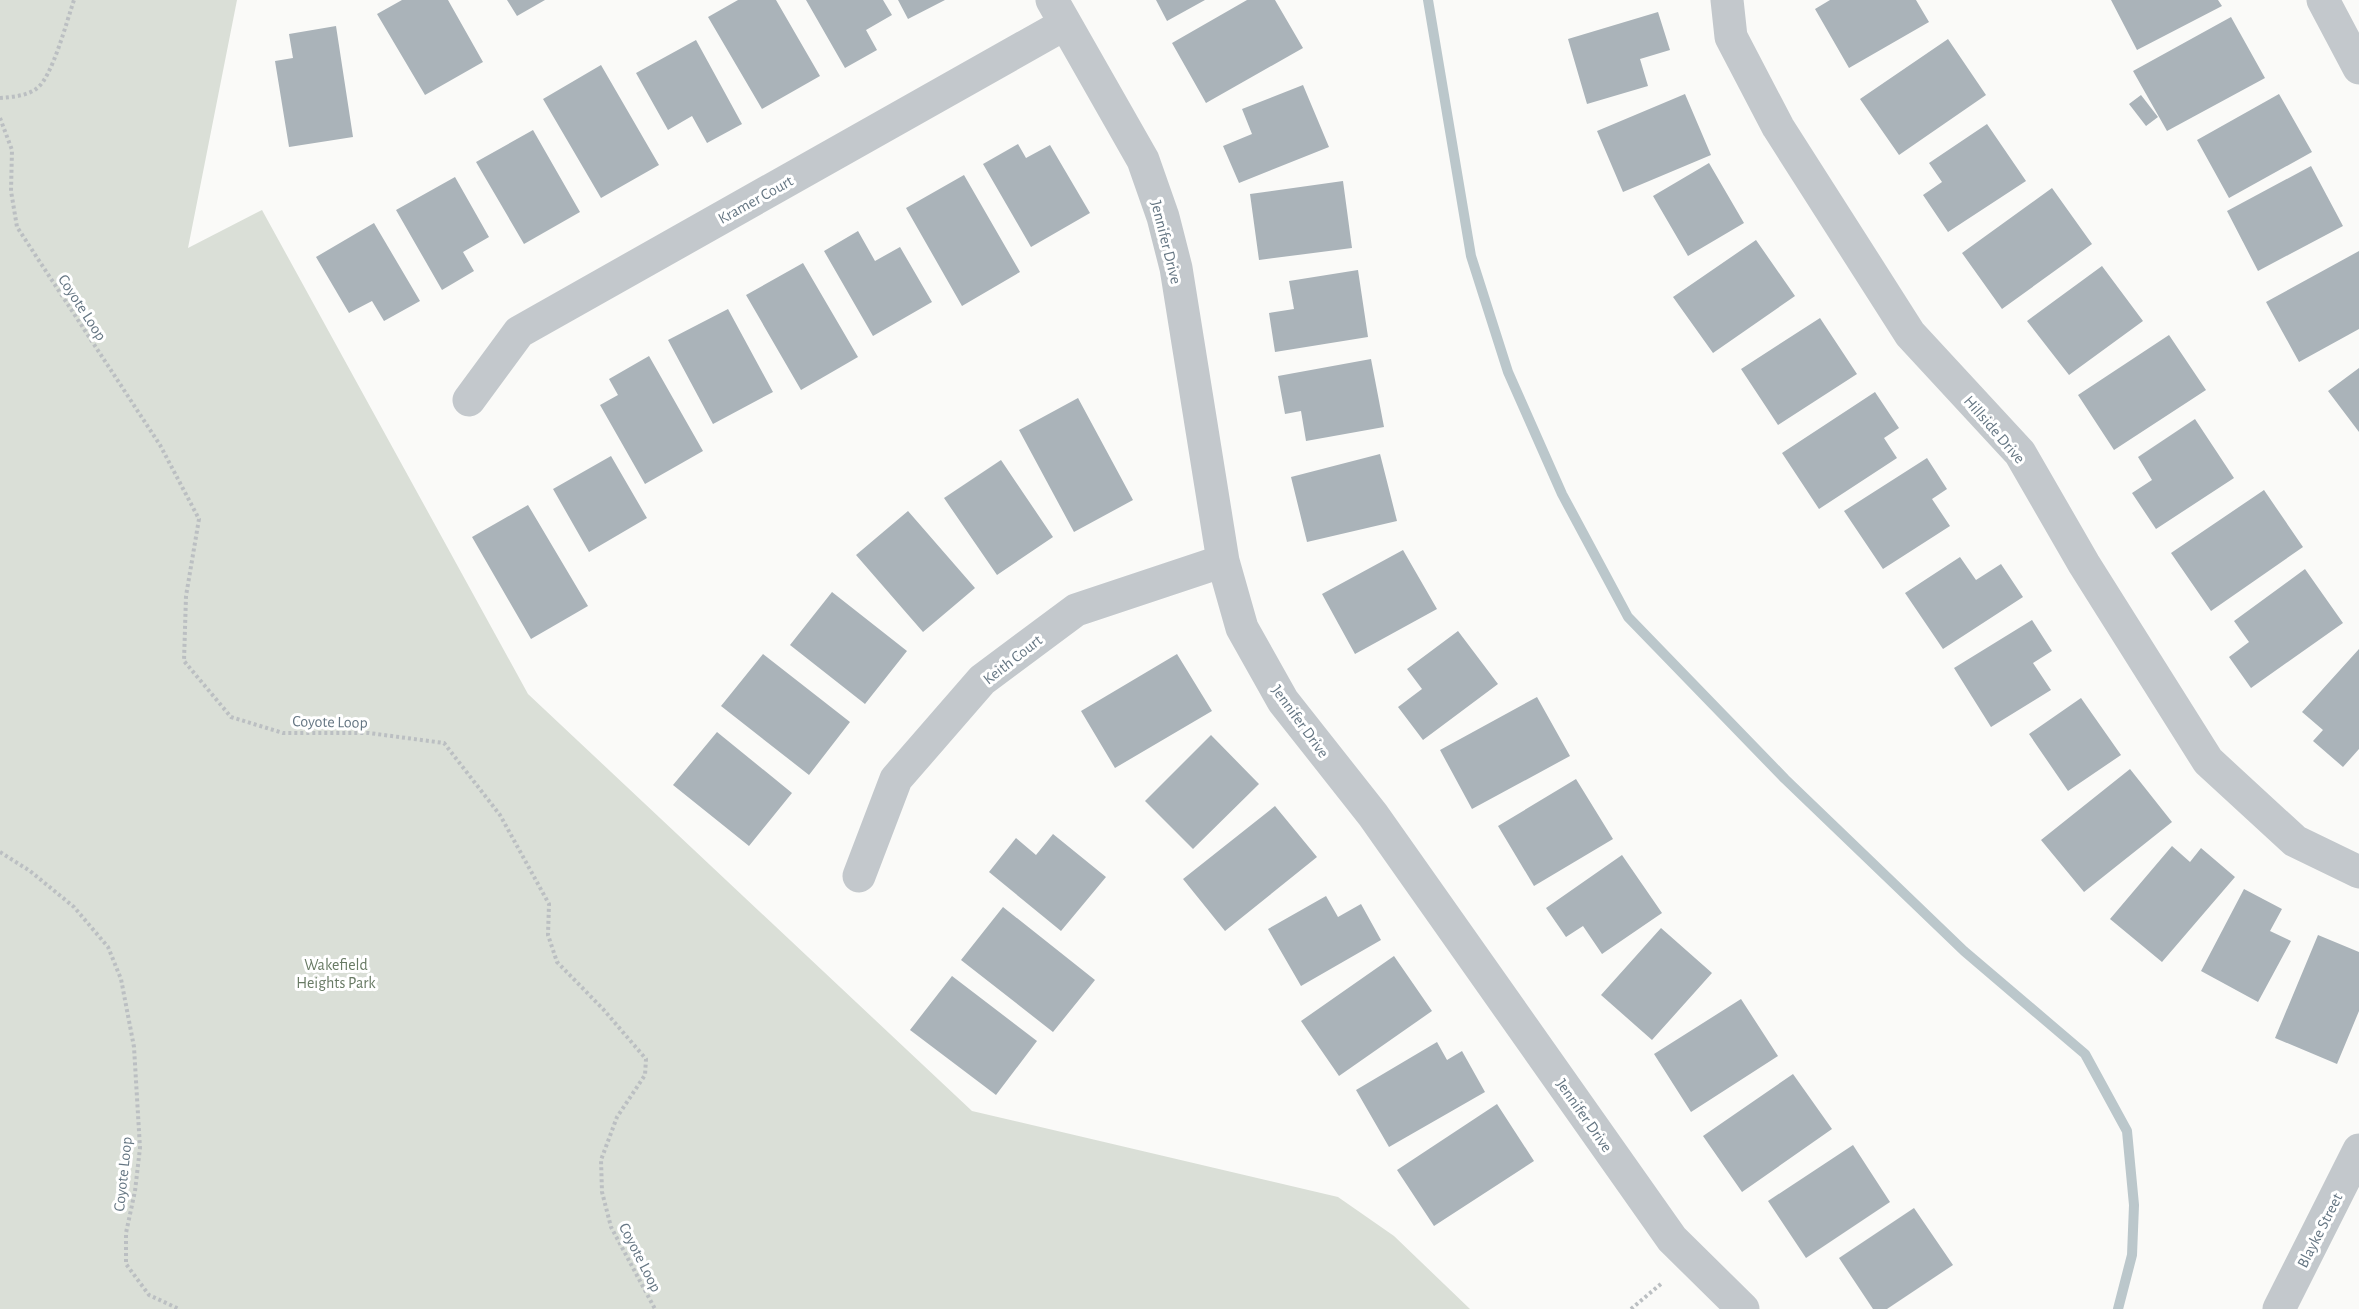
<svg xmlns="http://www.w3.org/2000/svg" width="2359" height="1309" font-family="'Alegreya Sans',sans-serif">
	<rect width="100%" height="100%" fill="#fafaf8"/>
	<path fill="#dadfd7" d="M0 0H237L188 248 262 210 528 694 972 1111 1338 1197 1394 1236 1470 1309H0Z"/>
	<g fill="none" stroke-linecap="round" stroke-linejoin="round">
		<path stroke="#bbc7cb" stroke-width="10" d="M1428 0 1471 256 1508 372 1562 494 1628 617 1785 779 1964 951 2085 1054 2127 1131 2134 1205 2132 1255 2118 1309"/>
	</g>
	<path fill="#aab3b9" d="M402 0H448L483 62 425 95 377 14Z
		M507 0H545L517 16Z
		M738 0H776L820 76 762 109 708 17Z
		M806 0H883L892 15 866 30 877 50 845 68Z
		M898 0H945L908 19Z
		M1156 0H1205L1167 21Z
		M1247 0H1275L1303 48 1206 103 1172 43Z
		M1830 0H1916L1929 22 1849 68 1815 9Z
		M2111 0H2218L2222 6 2137 50Z
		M1658 12 1670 50 1640 59 1648 86 1587 104 1568 39Z
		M2231 17 2265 78 2167 131 2133 71Z
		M336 26 353 137 289 147 275 61 293 58 289 34Z
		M1948 39 1986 95 1899 155 1860 99Z
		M696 40 742 124 707 143 692 116 668 130 636 73Z
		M601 65 659 165 601 198 543 99Z
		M1303 85 1329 147 1239 183 1223 146 1252 134 1242 109Z
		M1685 94 1711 155 1623 192 1597 131Z
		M2279 94 2312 152 2229 198 2197 140Z
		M2141 95 2158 117 2146 126 2129 104Z
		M1987 124 2026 181 1948 232 1923 195 1942 182 1929 163Z
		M533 130 580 212 524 244 476 162Z
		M1018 144 1026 158 1050 145 1090 213 1031 247 983 164Z
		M1709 163 1744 223 1688 256 1653 196Z
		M2311 166 2343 226 2258 271 2227 211Z
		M964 175 1020 272 962 306 906 208Z
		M455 177 489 237 463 252 474 271 442 290 396 210Z
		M1343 181 1352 248 1259 260 1250 194Z
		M2052 188 2092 244 2002 309 1962 253Z
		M374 223 420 301 384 321 372 301 349 313 316 257Z
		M858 231 875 261 900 247 932 302 873 336 824 251Z
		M1756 240 1795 296 1713 353 1673 297Z
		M2359 251V329L2299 362 2266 302Z
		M803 263 858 357 801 390 746 295Z
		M2102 266 2143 321 2069 375 2027 321Z
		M1358 270 1368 337 1275 352 1269 313 1294 309 1289 281Z
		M728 309 773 392 713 424 668 340Z
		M1820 318 1857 374 1778 425 1741 369Z
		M2169 335 2206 390 2114 450 2078 395Z
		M649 356 703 451 645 484 600 405 618 395 609 379Z
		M1371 359 1384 427 1306 441 1301 411 1285 414 1278 376Z
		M2359 368V432L2328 391Z
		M1875 392 1899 428 1884 438 1897 458 1819 509 1782 453Z
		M1078 398 1133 500 1074 532 1019 430Z
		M2195 419 2234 478 2156 529 2132 493 2152 480 2138 457Z
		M1380 454 1397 521 1307 542 1291 477Z
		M611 456 647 518 589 552 553 489Z
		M1927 458 1947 489 1932 499 1950 526 1883 569 1844 511Z
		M1001 460 1053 537 997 575 944 498Z
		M2264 490 2303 547 2211 611 2171 553Z
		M528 505 588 606 531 639 472 537Z
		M908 511 975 588 923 632 856 555Z
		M1403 550 1437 609 1355 654 1322 594Z
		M1960 557 1976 580 2001 564 2023 597 1943 649 1905 593Z
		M2305 569 2343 623 2251 688 2229 657 2249 642 2234 621Z
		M832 592 907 651 865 704 790 645Z
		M2032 620 2052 651 2033 663 2051 690 1991 727 1954 668Z
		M1458 631 1498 684 1423 740 1398 707 1422 689 1407 669Z
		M2359 649V749L2343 767 2313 741 2323 730 2302 712Z
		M763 654 850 722 809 775 721 706Z
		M1177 654 1212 711 1115 768 1081 711Z
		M1537 697 1570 756 1472 809 1440 750Z
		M2081 698 2121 755 2068 791 2029 734Z
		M717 732 792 793 749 846 673 785Z
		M1211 735 1259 784 1193 849 1145 801Z
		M2130 769 2172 822 2084 892 2041 840Z
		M1576 779 1613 839 1534 886 1498 826Z
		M1275 806 1317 857 1225 931 1183 879Z
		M1053 834 1106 877 1061 931 989 872 1016 838 1036 855Z
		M2172 846 2190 862 2201 848 2235 877 2162 962 2110 919Z
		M1622 855 1662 913 1602 954 1583 926 1566 937 1546 908Z
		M2244 889 2282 909 2270 931 2291 941 2258 1002 2201 971Z
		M1326 896 1338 917 1361 904 1381 940 1301 986 1268 929Z
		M1003 907 1095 980 1053 1032 961 960Z
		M1661 928 1712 973 1652 1040 1601 995Z
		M2318 935 2359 952V1011L2337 1064 2275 1038Z
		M1394 956 1432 1011 1339 1076 1301 1021Z
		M952 976 1037 1041 996 1095 910 1030Z
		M1741 999 1778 1056 1691 1112 1654 1054Z
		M1437 1042 1447 1060 1462 1051 1485 1092 1389 1147 1356 1090Z
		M1793 1074 1832 1129 1742 1192 1703 1136Z
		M1497 1104 1534 1161 1434 1226 1397 1170Z
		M1853 1145 1890 1202 1806 1258 1768 1201Z
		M1914 1208 1953 1265 1887 1309H1873L1839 1258Z"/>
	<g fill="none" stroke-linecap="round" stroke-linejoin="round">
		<path stroke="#bbbfc2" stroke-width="4" stroke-dasharray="3 3" stroke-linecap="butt" d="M0 98C12 97 26 96 36 89 52 79 67 20 74 0
			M0 118 12 150 11 191 17 227 160 445 199 519 186 596 184 661 231 717 283 733H369L444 743 500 815 549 904 548 935 557 962 603 1009 646 1059 645 1075 617 1117 601 1160 602 1192 611 1227 655 1309
			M0 852 30 871 74 907 108 947 121 979 134 1047 140 1148 135 1191 126 1233V1264L149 1295 179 1309
			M1631 1309 1662 1283"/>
		<path stroke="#c3c8cc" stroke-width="33" d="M1052 0 1143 160 1163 217 1176 268 1223 561 1242 628 1283 701 1373 815 1672 1239 1743 1309
			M1727 0 1731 37 1778 127 1910 334 2020 453 2084 564 2208 761 2295 841 2359 872
			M2323 0 2359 68
			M469 400 519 332 1065 24
			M859 876 896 779 982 680 1076 610 1223 561
			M2279 1309 2359 1150"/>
	</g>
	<g text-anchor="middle" stroke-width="6" stroke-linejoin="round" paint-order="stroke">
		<g font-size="16" fill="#657683" stroke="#fff">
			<text transform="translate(755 199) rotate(-29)" y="6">Kramer Court</text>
			<text transform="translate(1167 242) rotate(76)" y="6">Jennifer Drive</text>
			<text transform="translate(83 307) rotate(57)" y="6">Coyote Loop</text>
			<text transform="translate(1995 429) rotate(49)" y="6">Hillside Drive</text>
			<text transform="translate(1012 659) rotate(-38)" y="6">Keith Court</text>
			<text transform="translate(330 721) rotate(1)" y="6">Coyote Loop</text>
			<text transform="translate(1301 721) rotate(54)" y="6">Jennifer Drive</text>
			<text transform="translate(1585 1115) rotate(55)" y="6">Jennifer Drive</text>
			<text transform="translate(122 1174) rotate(-84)" y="6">Coyote Loop</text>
			<text transform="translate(2319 1230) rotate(-63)" y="6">Blayke Street</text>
			<text transform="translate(641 1257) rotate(63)" y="6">Coyote Loop</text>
		</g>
		<g font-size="16" fill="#687a64" stroke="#fff">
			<text x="336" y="970">Wakefield<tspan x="336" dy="18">Heights Park</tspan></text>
		</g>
	</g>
</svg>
